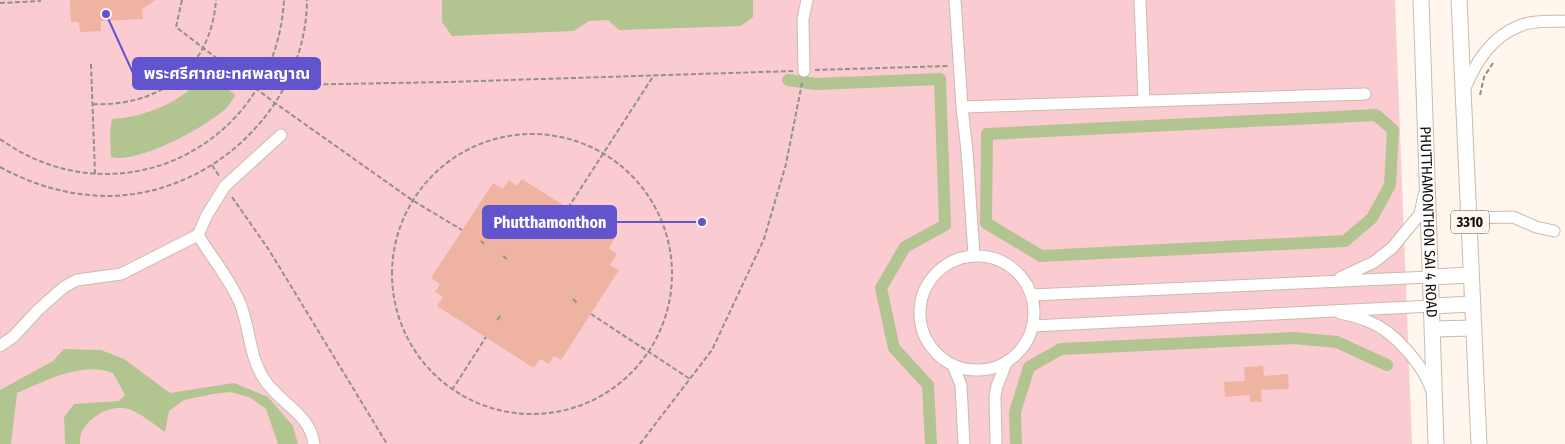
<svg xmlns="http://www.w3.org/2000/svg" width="1565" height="444" font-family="'Fira Sans Condensed','Noto Sans Thai',sans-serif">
	<rect width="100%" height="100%" fill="#fff6ed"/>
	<path fill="#faccd2" d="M0 0H1395L1412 444H0Z"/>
	<path fill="#b2c48f" d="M442 0H753V17L741 26 619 30 608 20 589 21 574 31 452 36 442 22Z
		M205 72 234 94 235 96C230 103 226 110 219 114 199 130 137 164 111 157L110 132 112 119C143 118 189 100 205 72Z
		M64 349 101 350 124 359 170 393 234 383 268 397 293 426 298 444H278L266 409 249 397 230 392 213 394 184 400 169 411 165 432C155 425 137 410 124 408 105 406 78 423 80 444H65L64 417 74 404 119 401 125 395 113 373C81 361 46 381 17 393L11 444H0V390L53 361Z"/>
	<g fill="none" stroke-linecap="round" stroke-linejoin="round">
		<path stroke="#b2c48f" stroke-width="12" d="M788 80 816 84 940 79 945 225 905 247 881 288 894 348 928 385 931 444
			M1376 115 1393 130 1390 185 1372 218 1345 241 1041 256 986 223 987 134Z
			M1016 444 1015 412 1029 367 1061 349 1294 338 1337 342 1387 365"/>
	</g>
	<path fill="#eeb3a1" d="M70 0H156L142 9 143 19 101 21V31L80 32 79 22H71Z
		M522 179 615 238 609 248 617 254 610 265 619 270 561 360 554 356 549 364 540 359 534 368 437 306 443 297 435 292 440 284 431 278 493 183 503 189 509 180 517 186Z
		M1263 366 1264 376 1288 374 1289 389 1261 390 1262 402H1250V395L1225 397 1224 382 1245 381 1244 367Z"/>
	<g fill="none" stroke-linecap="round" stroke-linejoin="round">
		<g stroke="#cabbad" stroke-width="13">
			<path id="minor" d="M955 0 962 107 967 151 974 255
				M1140 0 1144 100
				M804 71 803 19 807 0
				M1464 90C1476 62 1491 36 1522 25 1535 20 1552 22 1565 21
				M962 107 1365 94
				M281 135 225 186 207 215 198 235C212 258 230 279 240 303 250 328 249 356 264 379 279 403 310 413 314 444
				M1470 218 1513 217 1536 227 1554 231
				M920 313a57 57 0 1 1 114 0a57 57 0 1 1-114 0Z
				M1340 278 1374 262 1392 248 1420 214 1424 195
				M1032 295 1430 277
				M1340 313C1350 315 1361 318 1370 322 1395 332 1424 366 1432 391
				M1033 326 1432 306
				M0 346 14 336 38 310 64 287 77 280 121 274 198 235
				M953 365 961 385 964 444
				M996 444 995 396 997 386 1007 361"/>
		</g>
		<g stroke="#cabbad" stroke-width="17">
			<g id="major">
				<path id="s1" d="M1421 0 1436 444"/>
				<path d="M1459 0 1479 444"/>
				<path d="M1430 277 1471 275"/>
				<path d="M1432 306 1472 304"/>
				<path d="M1433 329 1474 328"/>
			</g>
		</g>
		<path stroke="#968f88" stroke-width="2" stroke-dasharray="5 2.5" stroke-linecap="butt" d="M182 0 176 27 275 103 412 200 462 230
			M0 3 41 1
			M91 64 95 174
			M815 70 948 66
			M286 85 448 82 793 71
			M1480 95 1484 77 1493 63
			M93 104C159 107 211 69 216 0
			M392 274a140 140 0 1 1 280 0a140 140 0 1 1-280 0Z
			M0 139C119 224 276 145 284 0
			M212 165 219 176
			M0 167C33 185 67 195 105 196 211 197 306 107 307 0
			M232 197 269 250 387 444
			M568 208 654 75
			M556 229 558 225
			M481 241 484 244
			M503 256 507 259
			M573 299 577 303
			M591 314 690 379
			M497 320 501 315
			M452 390 486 337
			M640 444 712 350 764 239 786 164 802 83"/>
		<use href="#minor" stroke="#fff" stroke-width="11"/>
		<use href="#major" stroke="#fff" stroke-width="15"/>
	</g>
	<g text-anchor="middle" stroke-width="4.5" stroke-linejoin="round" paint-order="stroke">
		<rect fill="#fff6ed" stroke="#59534d" stroke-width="1" x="1451" y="210.5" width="38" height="23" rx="4"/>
		<g font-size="14" font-weight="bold" fill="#120d08">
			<text x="1470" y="227">3310</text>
		</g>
		<g font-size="15" fill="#120d08" stroke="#fff6ed">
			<text dy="5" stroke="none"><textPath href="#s1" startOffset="222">PHUTTHAMONTHON SAI 4 ROAD</textPath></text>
		</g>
	</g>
	<path fill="none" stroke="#6154cd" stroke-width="2" d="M106 14L133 73M702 222L616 222"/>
	<g fill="#6154cd" stroke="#fff6ed" stroke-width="2">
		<circle cx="106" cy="14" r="5"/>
		<circle cx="702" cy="222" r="5"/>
	</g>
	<g fill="#6154cd" stroke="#6154cd" stroke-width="2">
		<rect x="133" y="58" width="187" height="31" rx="5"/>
		<rect x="483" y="206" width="133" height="32" rx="5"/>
	</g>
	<g font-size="16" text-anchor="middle" font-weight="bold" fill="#fff">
		<text x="227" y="79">พระศรีศากยะทศพลญาณ</text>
		<text x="550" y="228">Phutthamonthon</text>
	</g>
</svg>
